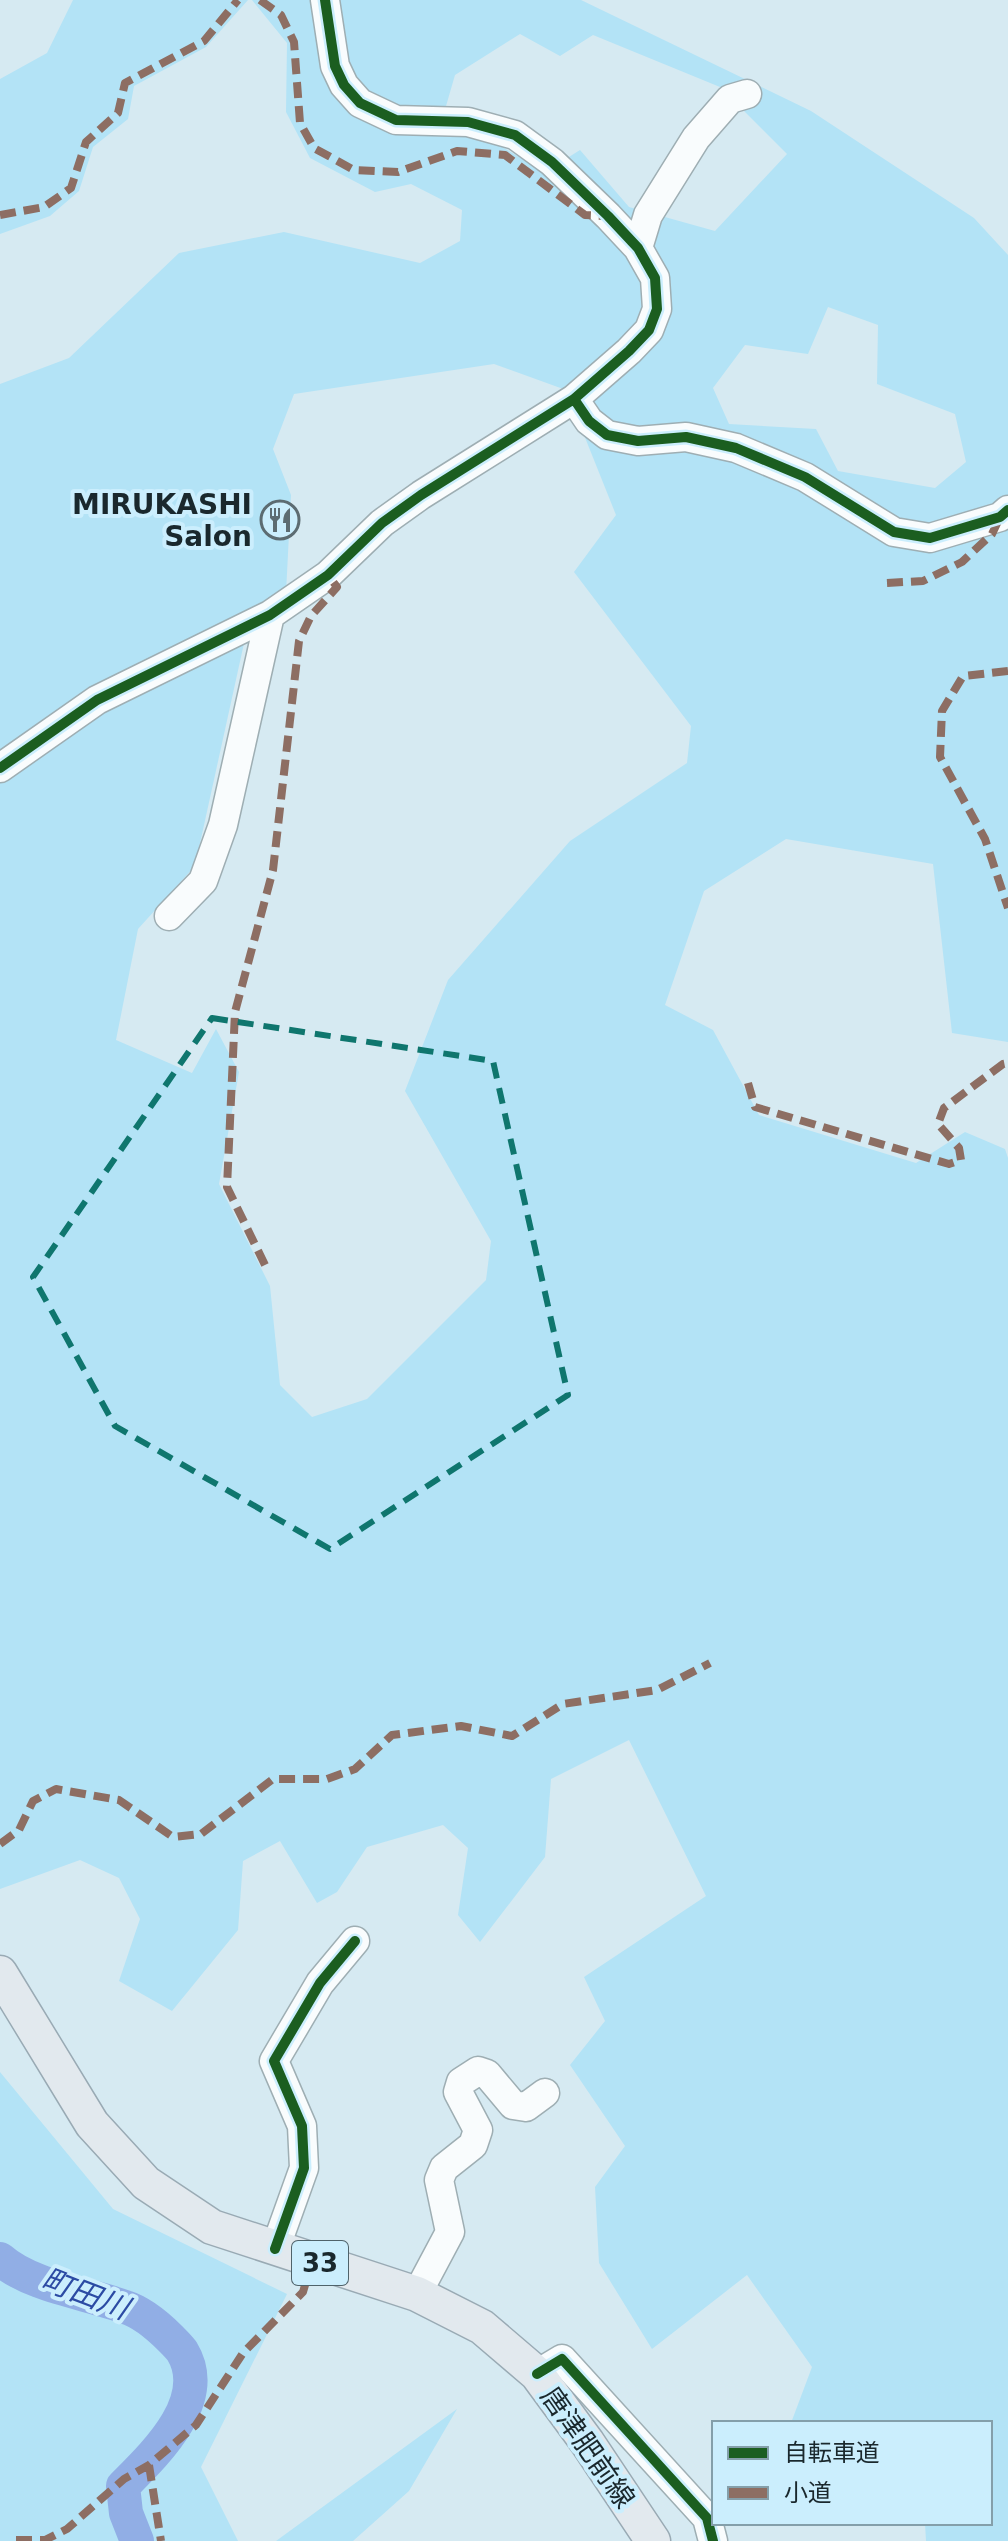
<svg xmlns="http://www.w3.org/2000/svg" width="1008" height="2541" font-family="'DejaVu Sans','Noto Sans JP',sans-serif">
	<rect width="100%" height="100%" fill="#d6eaf2"/>
	<path fill="#b3e3f6" fill-rule="evenodd" d="M73 0H248L206 47 134 86 128 119 93 147 79 191 50 216 0 234V79L47 53Z
		M252 0H581L811 111 974 218 1008 255V1042L952 1033 933 864 786 839 704 891 665 1005 713 1030 759 1115 916 1163 965 1132 1005 1149 1008 1158V2541H926L925 2523H990V2423H791L812 2367 747 2275 652 2349 599 2263 595 2187 625 2146 570 2065 605 2021 584 1977 706 1896 629 1740 551 1779 545 1857 480 1942 458 1915 468 1848 443 1825 367 1847 337 1892 317 1903 280 1841 243 1861 238 1930 172 2011 119 1981 140 1919 119 1878 80 1860 0 1889V384L69 358 179 253 284 232 420 263 460 241 462 210 411 184 375 192 310 158 286 112 287 43ZM520 34 560 56 593 35 720 87 787 154 715 231 629 207 580 150 545 172 444 113 455 75ZM828 307 878 325 877 384 955 414 966 462 935 488 838 471 816 429 729 424 713 388 745 345 808 354ZM494 364 566 390 616 515 574 572 691 726 687 763 570 841 448 980 405 1091 491 1241 486 1280 367 1399 312 1417 280 1385 270 1286 219 1184 239 1072 216 1029 192 1073 116 1040 138 929 195 866 250 616 286 593 291 495 273 449 294 394Z
		M0 2072 113 2209 287 2294 201 2467 238 2541H0Z
		M457 2409 409 2491 353 2541H276Z"/>
	<g fill="none" stroke-linecap="round" stroke-linejoin="round">
		<path stroke="#91aee5" stroke-width="34" d="M0 2259C30 2286 87 2293 125 2307 141 2312 158 2326 170 2338 174 2342 179 2347 182 2351 212 2400 155 2454 123 2486L126 2513 137 2541"/>
		<g stroke="#9eaeb3" stroke-width="31">
			<path id="minor" d="M638 248 648 215 696 138 730 99 747 94
				M574 399 589 421 607 435 638 441 686 437 736 448 805 477 894 532 930 538 1000 517 1008 510
				M0 768 97 700 270 615 328 575 382 523 421 495 574 399 629 351 649 330 657 309 655 278 638 248 608 216 552 162 515 135 468 122 396 120 360 103 344 85 335 66 325 0
				M169 916 203 881 223 825 270 615
				M275 2249 304 2168 302 2126 274 2061 320 1983 355 1941
				M417 2294 450 2232 439 2180 444 2168 473 2145 478 2130 458 2092 461 2082 478 2071 487 2074 513 2105 526 2107 545 2093
				M537 2374 562 2359 707 2518 713 2541"/>
		</g>
		<g stroke="#99aab4" stroke-width="37">
			<path id="major" d="M0 1973 92 2124 146 2183 212 2227 417 2294 482 2327 537 2374 587 2442 653 2541"/>
		</g>
		<use href="#minor" stroke="#f9fcfd" stroke-width="28"/>
		<use href="#major" stroke="#e2e9ee" stroke-width="34"/>
		<path stroke="#8d6e63" stroke-width="8" stroke-dasharray="16 8" stroke-linecap="butt" d="M260 0 281 15 294 42 300 123 314 148 354 170 398 172 457 151 505 155 585 215 607 216
			M0 215 44 207 71 188 86 142 118 113 125 83 204 41 238 0
			M887 583 923 581 962 562 992 534 1000 517
			M1008 671 963 676 942 711 940 757 985 839 1008 908
			M748 1083 755 1107 949 1164 961 1160 959 1148 938 1124 944 1108 1003 1064 1008 1063
			M265 1265 227 1187 235 1012 273 870 299 641 311 616 337 587 328 575
			M0 1844 19 1830 33 1801 56 1789 119 1800 173 1837 201 1834 273 1779H327L355 1769 392 1735 461 1726 512 1736 563 1704 657 1690 710 1663
			M149 2465 161 2541
			M16 2540H45L67 2529 124 2479 149 2465 196 2425 243 2353 303 2292 312 2261"/>
		<g stroke="#cbeefd" stroke-width="15">
			<path id="cycleway" d="M574 399 589 421 607 435 638 441 686 437 736 448 805 477 894 532 930 538 1000 517 1008 510
				M0 768 97 700 270 615 328 575 382 523 421 495 574 399 629 351 649 330 657 309 655 278 638 248 608 216 552 162 515 135 468 122 396 120 360 103 344 85 335 66 325 0
				M275 2249 304 2168 302 2126 274 2061 320 1983 355 1941
				M537 2374 562 2359 707 2518 713 2541"/>
		</g>
		<use href="#cycleway" stroke="#1b5e20" stroke-width="10"/>
	</g>
	<path fill="none" stroke="#0f766e" stroke-width="6" stroke-dasharray="16 10" stroke-linejoin="round" d="M212 1018 493 1061 568 1395 330 1549 115 1426 33 1277Z"/>
	<defs>
		<g id="restaurant-ring" transform="scale(2)"><circle r="9.5" fill="#cbeefd" stroke="#5c6c72" stroke-width="1.5"/><path d="M-5-6h1v4h1v-4h1v4h1v-4h1v5L-1.5 .5V6h-2V.5L-5-1ZM5-6V6H3V1.5H1.5Q1.5-4 5-6Z" fill="#5c6c72"/></g>
	</defs>
	<g fill-rule="evenodd">
		<use href="#restaurant-ring" x="280" y="520"/>
	</g>
	<g text-anchor="middle" stroke-width="8" stroke-linejoin="round" paint-order="stroke">
		<rect fill="#cbeefd" stroke="#4f636b" stroke-width="2" x="292" y="2241" width="56" height="44" rx="6"/>
		<g font-size="26" font-weight="bold" fill="#1a282d">
			<text x="320" y="2272">33</text>
		</g>
		<g font-size="28" font-weight="bold" fill="#1a282d" stroke="#cbeefd" text-anchor="end">
			<text x="252" y="514">MIRUKASHI<tspan x="252" dy="32">Salon</tspan></text>
		</g>
		<g font-size="28" fill="#1a282d" stroke="#cbeefd">
			<text transform="translate(588 2447) rotate(55)" y="10">唐津肥前線</text>
		</g>
		<g font-size="30" font-style="italic" fill="#2c4ba4" stroke="#cbeefd">
			<text transform="translate(85 2294) rotate(21)" y="10">町田川</text>
		</g>
	</g>
	<rect x="712" y="2421" width="280" height="104" fill="#cbeefd" stroke="#849faa" stroke-width="2"/>
	<rect x="728" y="2447" width="40" height="12" fill="#1b5e20" stroke="#849faa" stroke-width="2"/>
	<text x="784" y="2461" font-size="24" fill="#1a282d">自転車道</text>
	<rect x="728" y="2487" width="40" height="12" fill="#8d6e63" stroke="#849faa" stroke-width="2"/>
	<text x="784" y="2501" font-size="24" fill="#1a282d">小道</text>
</svg>
